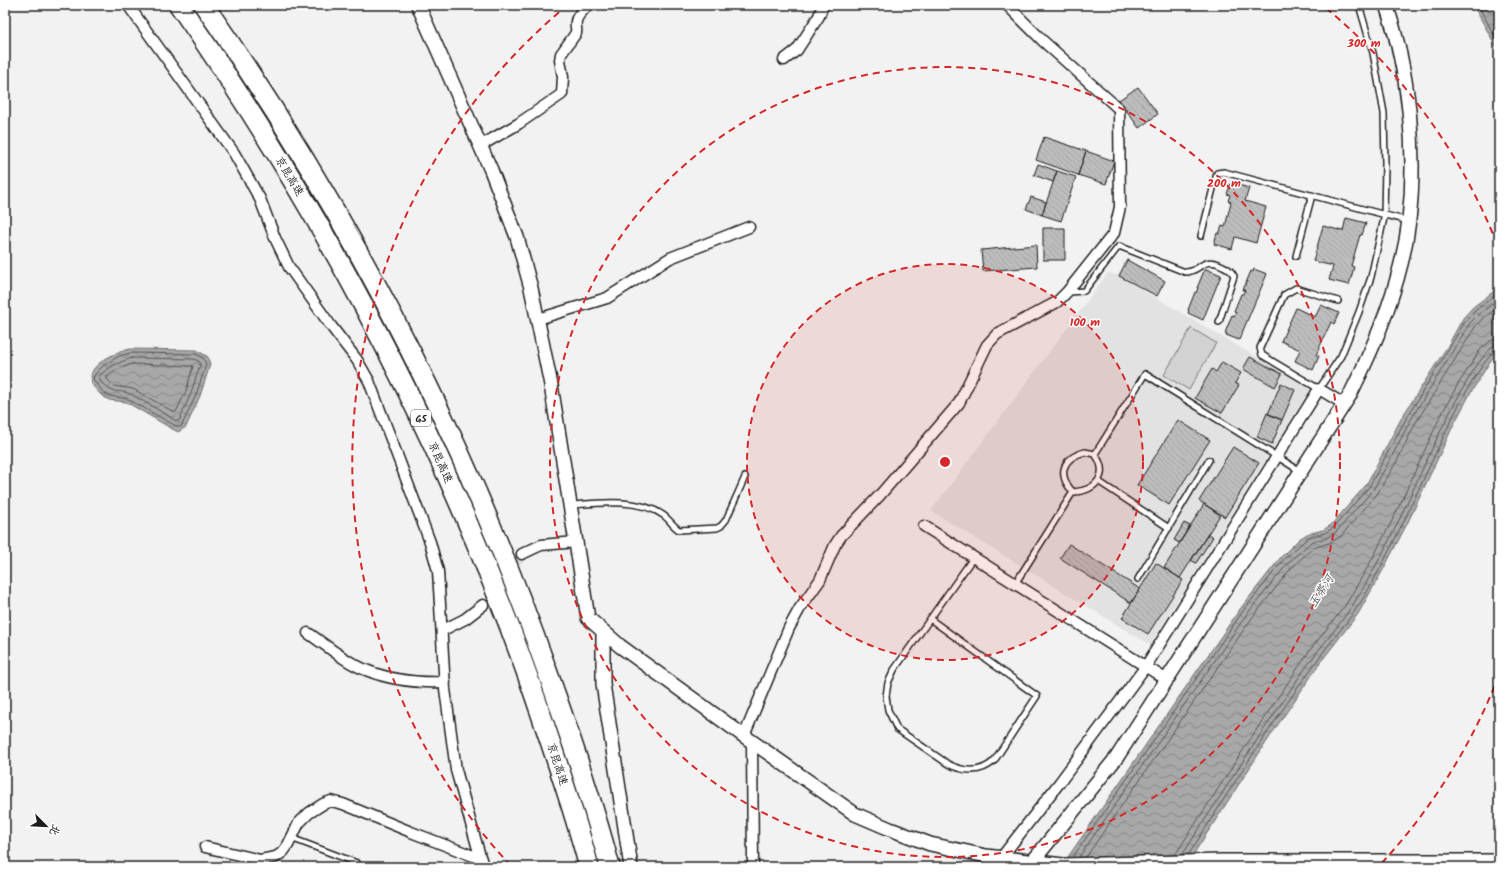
<svg xmlns="http://www.w3.org/2000/svg" width="1504" height="872" font-family="Kalam,'LXGW WenKai TC',sans-serif">
	<defs>
		<pattern id="water-waves" width="16" height="10" patternUnits="userSpaceOnUse"><rect width="16" height="10" fill="#a8a8a8"/><path d="M0 5q4-4 8 0t8 0" fill="none" stroke="#888"/></pattern>
		<pattern id="building-back-hatch" width="6" height="6" patternUnits="userSpaceOnUse"><rect width="6" height="6" fill="#bdbdbd"/><path d="M-1 5l2 2M0 0l6 6M5-1l2 2" fill="none" stroke="#a2a2a2"/></pattern>
	</defs>
	<rect width="100%" height="100%" fill="#f2f2f2"/>
	<filter id="ink" filterUnits="userSpaceOnUse"><feTurbulence type="fractalNoise" baseFrequency=".025" numOctaves="2"/><feDisplacementMap in="SourceGraphic" scale="8" xChannelSelector="R" yChannelSelector="G"/><feConvolveMatrix kernelMatrix="1 2 1 2 8 2 1 2 1" color-interpolation-filters="sRGB"/></filter>
	<g filter="url(#ink)">
		<path fill="#e2e2e2" d="M1108 273 1117 275 1311 389 1150 645 931 511Z"/>
		<path fill="#d2d2d2" stroke="#777" d="M1191 328 1216 343 1189 390 1164 375Z"/>
		<path fill="url(#water-waves)" stroke="#707070" d="M1473 5H1499V52Z
			M1499 286V352L1491 360 1470 394 1454 424 1408 522 1383 570 1358 614 1323 659 1275 729 1185 867H1061L1240 609 1281 557 1299 539 1307 534 1323 530 1331 525 1366 485 1402 417 1447 347 1463 318 1473 307 1493 292Z
			M130 349 197 350 208 357 210 365 200 396 186 427 178 432 174 430 126 402 109 400 102 396 91 384 90 375C97 360 115 353 130 349Z"/>
		<g fill="none" stroke-linecap="round" stroke-linejoin="round">
			<path stroke="#545454" stroke-width="1" d="M1478 5 1499 44
				M131 353 196 354 204 359 206 365 196 395 181 427 176 426 128 399 110 396 104 393 95 382 93 379 95 374 103 366 119 356Z
				M132 358 194 359 200 362V365L191 393 179 421H176C162 412 147 403 132 395 117 387 113 398 99 379V376C109 367 119 362 132 358Z
				M133 364 193 366 186 391 176 412H174L133 389 114 386 107 379V377C114 370 123 367 133 364Z
				M1183 854C1218 799 1254 744 1291 689 1299 677 1308 664 1317 652 1328 638 1340 624 1350 609 1369 580 1385 549 1400 518 1413 492 1474 346 1499 344
				M1189 854C1231 788 1273 721 1319 658 1330 642 1343 628 1354 612 1368 593 1379 570 1390 549 1410 509 1428 469 1447 429 1453 415 1486 351 1499 349
				M1175 855 1262 721 1310 650 1345 606 1370 563 1395 515 1440 417 1457 386 1480 350 1490 341 1499 338
				M1073 857 1243 611 1284 559 1309 537 1325 533 1333 528 1369 487 1406 419 1466 320 1476 310 1499 292
				M1079 857 1247 614 1288 563 1311 542 1327 538 1336 532 1373 490 1391 458 1410 421 1470 323 1479 314 1499 299
				M1086 857 1252 618 1292 567 1313 548 1329 543 1340 537 1377 494 1397 461 1415 424 1475 327 1483 318 1499 307"/>
		</g>
		<path fill="url(#building-back-hatch)" stroke="#1c1c1c" d="M1138 87 1158 114 1139 128 1119 100Z
			M1044 137 1086 151 1078 175 1036 160Z
			M1086 151 1114 161 1106 184 1078 175Z
			M1038 164 1057 171 1053 182 1034 175Z
			M1057 171 1076 177 1061 221 1042 215Z
			M1231 183 1249 188 1245 201 1266 207 1256 243 1235 237 1232 249 1214 244 1217 233 1219 234 1222 226 1225 227 1231 202 1228 201 1230 195 1227 194Z
			M1031 197 1046 202 1042 215 1026 209Z
			M1346 218 1366 223 1362 235H1360L1351 266 1354 267 1349 285 1329 280 1333 266 1313 261 1323 226 1343 231Z
			M1043 228H1065V260H1043Z
			M1036 245 1037 267 983 271 981 250Z
			M1127 260 1165 281 1157 296 1119 276Z
			M1206 269 1221 275 1203 320 1188 313 1189 310H1188L1195 292 1196 293 1198 288H1197L1204 271H1205Z
			M1254 269 1267 274 1239 340 1226 335 1227 334 1225 333 1232 315 1234 316 1236 312 1234 311 1241 294H1243L1245 290H1243L1251 271 1253 272Z
			M1321 305 1339 313 1334 324 1331 322 1316 355 1319 356 1313 370 1295 361 1300 350 1281 341 1296 308 1315 317Z
			M1250 357 1282 374 1275 387 1243 369Z
			M1222 362 1241 373 1235 383 1239 385 1222 413 1195 398 1212 369 1216 372Z
			M1281 383 1295 390 1282 420 1268 414Z
			M1267 413 1282 420 1272 444 1257 437Z
			M1178 420 1210 440 1169 505 1137 485Z
			M1233 447 1259 463 1225 517 1199 501Z
			M1204 504 1220 515 1180 578 1164 568Z
			M1184 523 1190 526 1179 543 1174 540Z
			M1208 534 1213 537 1196 563 1191 560Z
			M1069 544 1140 589 1131 603 1060 558Z
			M1156 563 1183 580 1148 634 1122 618Z"/>
		<g fill="none" stroke-linecap="round" stroke-linejoin="round">
			<path stroke="#d2d2d2" stroke-width="10" stroke-dasharray="10 5" stroke-linecap="butt" d="M508 573 522 554"/>
			<g stroke="#1c1c1c" stroke-width="8">
				<path id="service" d="M1201 236 1217 173 1224 172 1408 221
					M1296 256 1312 195
					M1068 292 1084 291 1119 246 1185 272C1202 272 1201 255 1223 266 1228 268 1231 270 1234 276L1219 322
					M1338 301 1296 288 1284 295 1260 348 1262 355 1319 389 1341 356 1359 312 1371 277 1384 218 1385 164 1384 113 1373 53 1359 5
					M1085 452 1095 454C1110 475 1096 491 1073 492 1057 475 1062 458 1085 452Z
					M1095 454 1145 374 1300 471
					M1098 481 1169 528
					M571 505C599 503 638 498 663 515 669 519 673 526 679 530L717 528 721 526 726 520 745 477
					M1138 579 1209 460
					M1015 584 1073 492
					M930 619 1037 696 994 761C981 773 964 772 948 764L897 729 888 710 886 696 888 683 894 670 973 558
					M291 838 357 863"/>
			</g>
			<g stroke="#1c1c1c" stroke-width="13">
				<path id="minor" d="M128 5 234 153 260 199 275 238 289 267 331 326 357 360 369 381 430 542 438 571 445 689 456 770 483 867
					M784 60 797 50 819 16 823 5
					M480 146 518 124 562 94 563 77 560 60 561 54 576 33C577 29 575 26 576 22 576 16 584 10 588 5
					M538 319 607 298 670 258 749 227
					M924 526 1167 680
					M522 554 541 545 577 542
					M443 630 465 619 483 605
					M308 633C326 645 345 662 366 670 390 680 419 683 445 682
					M744 736 789 628 800 608 820 580 835 545 841 536 880 495 959 403 987 345 997 334 1057 302 1067 292 1114 233 1120 207 1119 109 1043 41 1007 5
					M752 742 753 867
					M205 847 260 860 276 857 283 852 288 845 299 823 309 813 323 804 331 801 343 804 411 832 481 859
					M994 867 1060 782 1146 666 1319 389 1344 404"/>
			</g>
			<g stroke="#1c1c1c" stroke-width="16">
				<path id="tertiary" d="M418 5 491 170 517 237 531 288 551 385 588 618 620 646 744 736 855 814 890 829 930 844 986 856 1063 865 1222 861H1499
					M603 631V684L631 867
					M1029 866 1117 757 1350 395C1377 341 1402 281 1409 220 1417 152 1409 70 1386 5"/>
			</g>
			<g stroke="#1c1c1c" stroke-width="22">
				<path id="motorway" d="M179 5C327 217 446 444 532 688 552 747 573 806 589 867
					M204 5C349 213 466 440 550 679 572 741 593 803 610 867"/>
			</g>
			<use href="#service" stroke="#fff" stroke-width="5"/>
			<use href="#minor" stroke="#fff" stroke-width="10"/>
			<use href="#tertiary" stroke="#fff" stroke-width="13"/>
			<use href="#motorway" stroke="#fff" stroke-width="19"/>
		</g>
	</g>
	<circle cx="945" cy="462" r="198" fill="#d62828" fill-opacity=".12"/>
	<g fill="none" stroke="#d62828" stroke-width="2" stroke-dasharray="7 5">
		<circle cx="945" cy="462" r="198"/>
		<circle cx="945" cy="462" r="395"/>
		<path d="M1499 675A593 593 0 0 1 1379 866M511 866A593 593 0 0 1 564 8M1326 8A593 593 0 0 1 1499 249"/>
	</g>
	<g text-anchor="middle" stroke-width="3" stroke-linejoin="round" paint-order="stroke">
		<rect fill="#fff" stroke="#606060" stroke-width="1" x="411" y="410" width="20" height="16" rx="3"/>
		<g font-size="10" font-weight="bold" fill="#1c1c1c">
			<text x="421" y="422">G5</text>
		</g>
		<g font-size="11" fill="#1c1c1c" stroke="#fff">
			<text transform="translate(290 176) rotate(59)" y="4">京昆高速</text>
			<text transform="translate(441 462) rotate(66)" y="4">京昆高速</text>
			<text transform="translate(558 764) rotate(72)" y="4">京昆高速</text>
		</g>
		<g font-size="12" font-style="italic" fill="#5b5b5b" stroke="#fff">
			<text transform="translate(1321 591) rotate(-57)" y="4">玉带河</text>
		</g>
	</g>
	<circle cx="945" cy="462" r="6" fill="#d62828" stroke="#fff" stroke-width="2"/>
	<g font-size="12" text-anchor="middle" font-weight="bold" fill="#d62828" stroke="#fff" stroke-width="3" stroke-linejoin="round" paint-order="stroke">
		<text x="1364" y="47">300 m</text>
		<text x="1224" y="187">200 m</text>
		<text x="1085" y="326">100 m</text>
	</g>
	<rect width="1504" height="872" fill="none" stroke="#fff" stroke-width="20"/>
	<rect x="10" y="10" width="1484" height="852" fill="none" stroke="#1c1c1c" stroke-width="1.5" filter="url(#ink)"/>
	<g transform="translate(46 826) rotate(114)" stroke="#ffffff" stroke-width="3" paint-order="stroke">
	<path d="M0-3L7 15L0 10L-7 15Z" fill="#1c1c1c"/>
	<text y="-6" font-size="11" font-weight="bold" text-anchor="middle" fill="#1c1c1c">北</text>
	</g>
</svg>
